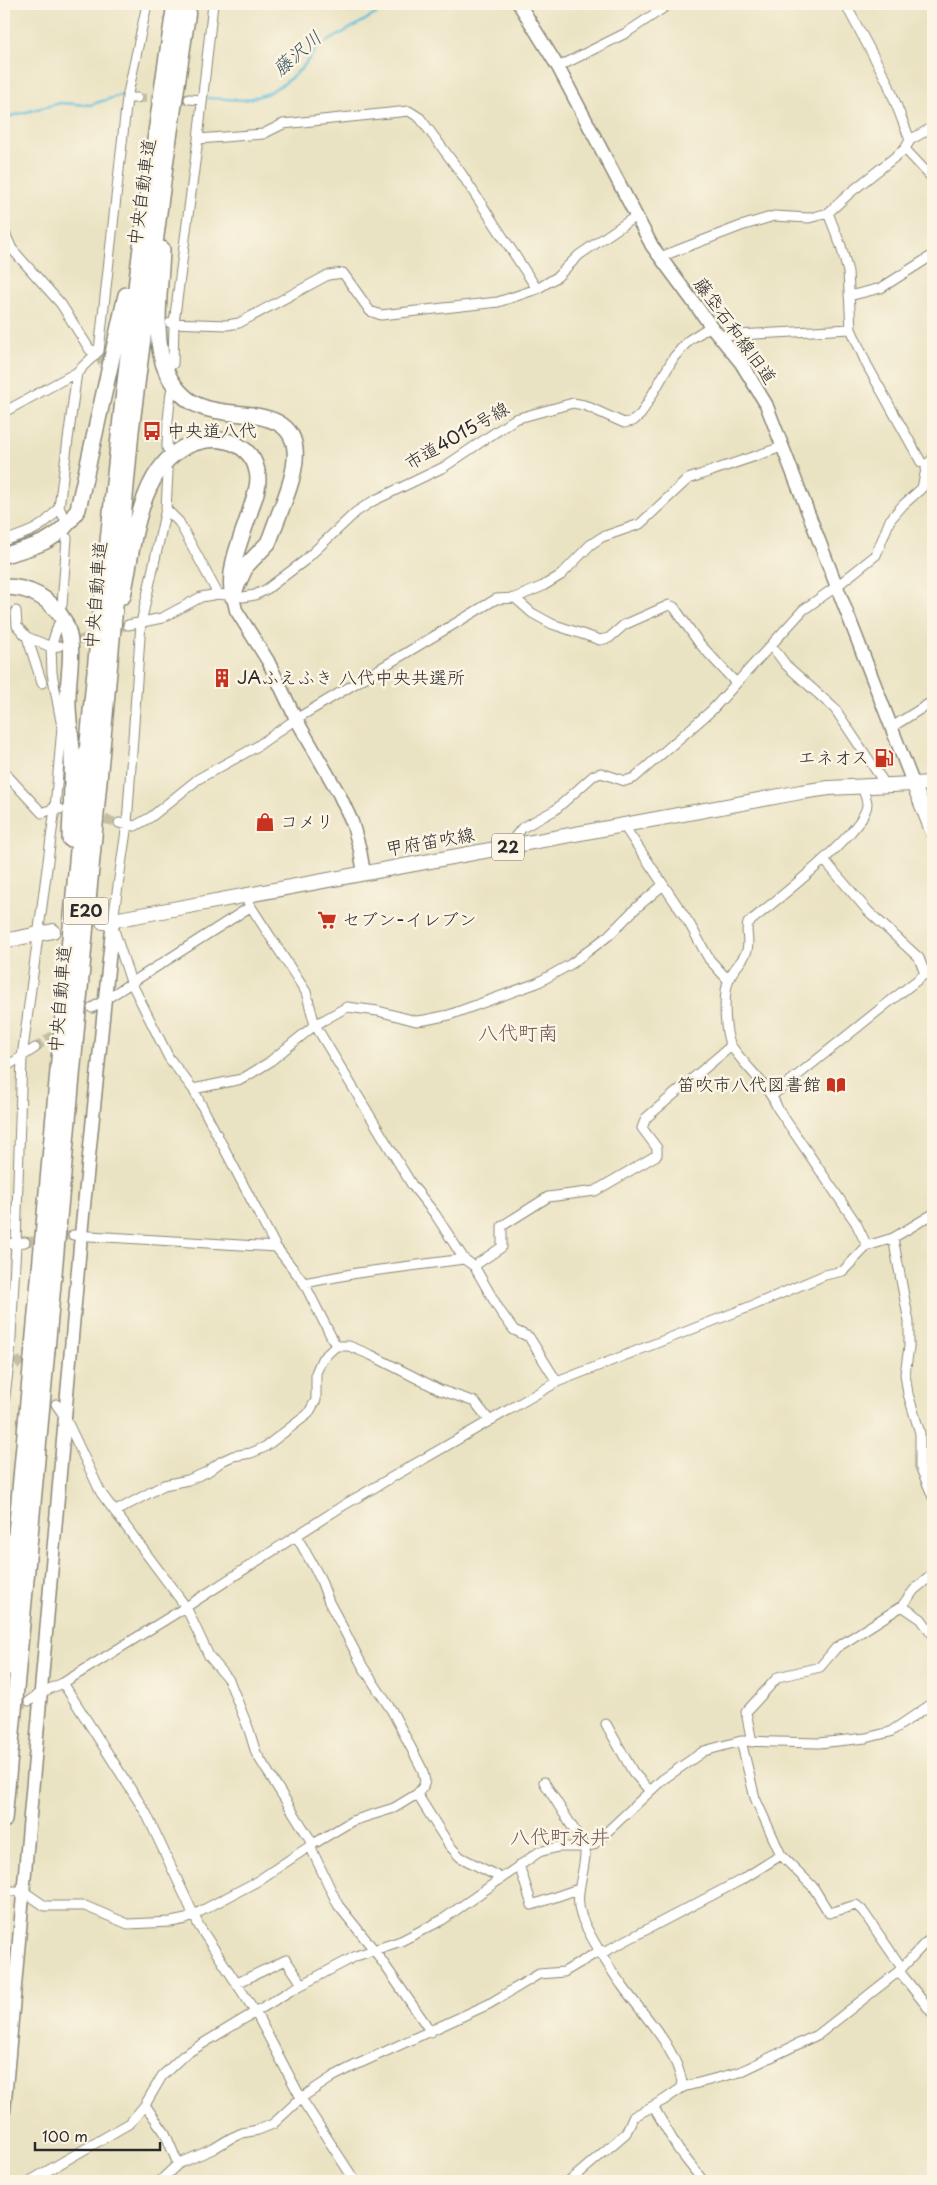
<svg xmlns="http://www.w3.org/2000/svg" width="937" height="2185" font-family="'Playpen Sans','Klee One',sans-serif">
	<rect width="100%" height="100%" fill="#fcf5e5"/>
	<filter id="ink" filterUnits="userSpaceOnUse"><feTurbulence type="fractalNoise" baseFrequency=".02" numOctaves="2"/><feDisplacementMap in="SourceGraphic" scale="10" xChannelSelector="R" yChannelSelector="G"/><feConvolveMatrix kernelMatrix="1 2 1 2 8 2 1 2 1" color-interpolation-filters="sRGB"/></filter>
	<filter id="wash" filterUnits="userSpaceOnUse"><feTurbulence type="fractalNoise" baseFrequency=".0096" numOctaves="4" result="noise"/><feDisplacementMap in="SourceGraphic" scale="20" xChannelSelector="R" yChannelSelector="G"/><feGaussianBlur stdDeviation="1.12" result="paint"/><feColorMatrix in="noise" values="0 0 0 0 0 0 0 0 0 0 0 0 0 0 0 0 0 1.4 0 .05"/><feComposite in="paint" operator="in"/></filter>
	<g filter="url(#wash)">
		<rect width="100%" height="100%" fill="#eae3c3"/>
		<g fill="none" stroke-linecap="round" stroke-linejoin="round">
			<path stroke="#5bbcda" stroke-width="2.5" d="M208 98 245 100 266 94 285 83 302 68 318 47 386 8 397 4
				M4 118 60 103 90 105 121 95"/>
		</g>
	</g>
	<g filter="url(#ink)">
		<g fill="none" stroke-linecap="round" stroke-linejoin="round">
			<path stroke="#c4bea5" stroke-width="9" stroke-dasharray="9 4.5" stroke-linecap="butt" d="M137 98 189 99
				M96 361 114 351
				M66 644 128 625
				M92 816 119 823
				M35 1048 63 1028
				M25 1242 73 1235
				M16 1359 31 1376
				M4 1713 29 1701"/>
			<g stroke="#8a8777" stroke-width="11">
				<path id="street" d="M847 4 849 11 887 81 910 140
					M558 67 626 33 668 5 673 4
					M127 98H137
					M189 99 202 100
					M198 139 263 134 283 124 409 111 420 118 461 173 537 289
					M905 149 933 179
					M828 213 841 246 848 272 851 329 867 365 921 462 927 465
					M4 231 12 249 61 304 90 350 99 351
					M660 257 741 226 774 216 809 218 828 213 851 192 905 149 910 140 933 127
					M849 296 881 288 933 255
					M170 323 227 325 239 323 328 275 343 273 370 311 381 315 498 302 537 289 557 277 579 255 636 216
					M719 336 851 329
					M173 364 174 323 198 139 213 4
					M4 412 81 370
					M167 448 168 420 171 392
					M166 509 179 522 218 594
					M63 516 59 507 77 372 99 351 127 98 147 4
					M4 541C29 532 42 530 59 507
					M515 598 543 586 561 575 590 545 602 537 640 524 688 479 782 447
					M62 605 67 538
					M16 611 17 626 27 637 42 683
					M128 625 162 618 201 597 218 594 243 597 255 595 267 589 304 561 356 512 373 501 444 467 515 419 573 403 584 405 624 423 633 421 641 414 674 357 689 340 711 326
					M27 637 51 647 59 646
					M771 645 786 665 835 709 885 784
					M892 727 933 701
					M4 772 42 813 55 808 60 809
					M862 786C863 791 867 799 867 804 867 831 770 905 748 923 745 932 750 940 747 950 744 961 733 968 729 979 723 993 724 1035 732 1047 747 1069 768 1084 778 1109L856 1223 867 1246
					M119 823 135 826 151 817 198 779 256 747 296 719 496 599 515 598 532 613 552 624 600 640 609 638 624 625 669 605 674 607 699 643 736 683
					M624 826 689 923 709 959 728 980
					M507 847 522 828 555 810 593 776 601 773 625 781 634 778 712 710 803 610 837 586 876 555 890 520 903 505 922 488 927 465 933 458
					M825 861 868 911 919 958 925 974
					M244 896 306 992 315 1025 412 1185 435 1214 464 1259 474 1266 500 1311 514 1330 529 1337 557 1382
					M113 920 127 824 141 623 166 509 168 472
					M114 930 131 982 169 1058 193 1089 276 1247 304 1283 357 1273 464 1259
					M92 1008 250 907
					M4 1068 35 1048
					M193 1089 242 1079 268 1063 315 1025 347 1007 378 1011 416 1021 425 1020 449 1015 537 983 571 964 608 936 636 908 663 885
					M773 1095 884 1006 925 974 933 970
					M73 1235 276 1247
					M893 1238 909 1322V1347L905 1374 908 1394 920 1433V1466L933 1497
					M4 1244 25 1242
					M474 1266 502 1247V1226L548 1197 595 1191 657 1155V1148L642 1128 646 1118 731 1046
					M304 1283 336 1346
					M4 1403 10 1356 16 1244 22 1057 55 808 62 727 52 673 51 647 58 625
					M56 1404 65 1417 101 1493 186 1607 209 1656 229 1680 249 1730 256 1753 313 1844
					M116 1511 164 1485 188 1480 207 1472 222 1461 233 1456 251 1453 265 1447 308 1414 316 1400V1373L322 1359 336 1346H349L371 1355 440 1390 475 1402 489 1420
					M902 1606 921 1619 933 1635
					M63 1683 146 1813 199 1926 256 2013 301 2098 355 2181
					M29 1701 40 1693 63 1683 186 1607 344 1505 557 1382 754 1305 825 1275 843 1271 867 1246 893 1238 933 1214
					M606 1724 633 1772 650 1791
					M741 1741 755 1798 781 1855 813 1887 829 1913 856 1905 862 1910 902 1968
					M752 1742 746 1712 778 1677 820 1667 836 1648 902 1606 914 1590 933 1574
					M544 1782 585 1847C587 1872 572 1892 582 1918 589 1935 610 1969 621 1984 644 2017 676 2045 683 2087
					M417 1794 449 1845 460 1857 501 1878
					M310 1846 338 1905 375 1951 431 2032
					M519 1865 532 1905 578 1889
					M10 1891H23L45 1906H85L128 1924 171 1922 186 1919 256 1882 310 1846 352 1821 394 1808 417 1794 423 1787 425 1781 422 1769 392 1711 363 1667 344 1630 329 1602 320 1578 297 1537
					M602 1953 743 1879 781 1855
					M899 1971 933 2014
					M237 1983 286 1960 302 1984
					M145 2105 165 2133 178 2164 213 2149 231 2138 242 2133 258 2130 273 2124 301 2098 334 2076 356 2065 489 2004 539 1974 564 1972 601 1950
					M653 2106 678 2149 703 2181
					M30 2181 130 2123 145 2105 162 2076 184 2055 290 1991 356 1956 401 1941 442 1920 539 1852 558 1847H586L593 1845 662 1780 704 1751 741 1741 819 1743 866 1738 890 1732 933 1703
					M160 2181 178 2164
					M570 2181 626 2133 633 2117 664 2100 683 2087 740 2072 819 2034 899 1971 925 1943 933 1938"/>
			</g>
			<g stroke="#8a8777" stroke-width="15">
				<path id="secondary" d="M519 4 558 67 652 246 711 326 741 363 766 404 913 783
					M233 597 236 610 268 661 296 719 339 794 352 822 360 850 364 873
					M4 2111 81 1235 113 920"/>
			</g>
			<g stroke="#8a8777" stroke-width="16">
				<path id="primary" d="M913 783 933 833
					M103 922 801 792 829 788 933 783
					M4 941 53 931"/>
			</g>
			<g stroke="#8a8777" stroke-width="18">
				<path id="highway" d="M162 249C161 287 151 339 167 373 175 389 188 403 205 408 237 419 300 405 295 460 293 485 279 512 271 536L268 543 246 566 234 592
					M4 555C38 546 59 541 78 509L126 295
					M4 587C29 587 51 598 64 621 76 644 68 673 68 697 67 715 71 733 72 751 73 780 71 810 70 839
					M123 596C133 548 138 466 189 445 201 440 214 438 226 441 241 444 254 455 257 471 260 482 256 494 252 505 244 534 226 566 233 597
					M4 1669C30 1370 57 1071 85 773 110 516 135 259 175 4
					M4 1820 131 431 166 158 189 4"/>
			</g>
			<use href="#street" stroke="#fff" stroke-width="9"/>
			<use href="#secondary" stroke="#fff" stroke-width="12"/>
			<use href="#primary" stroke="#fff" stroke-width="14"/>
			<use href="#highway" stroke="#fff" stroke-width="15"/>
		</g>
	</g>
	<defs>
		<g id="bus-bare" transform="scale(1.5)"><path d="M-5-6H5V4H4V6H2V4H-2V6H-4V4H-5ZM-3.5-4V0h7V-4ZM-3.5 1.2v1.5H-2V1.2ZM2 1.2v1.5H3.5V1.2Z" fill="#c8321e" stroke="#fcf5e5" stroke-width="2.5" paint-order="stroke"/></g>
		<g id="building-bare" transform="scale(1.5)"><path d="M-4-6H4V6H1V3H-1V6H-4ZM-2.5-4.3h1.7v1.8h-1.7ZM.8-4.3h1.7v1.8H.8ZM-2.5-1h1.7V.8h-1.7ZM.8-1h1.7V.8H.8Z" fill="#c8321e" stroke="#fcf5e5" stroke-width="2.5" paint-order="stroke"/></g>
		<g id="fuel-bare" transform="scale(1.5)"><path d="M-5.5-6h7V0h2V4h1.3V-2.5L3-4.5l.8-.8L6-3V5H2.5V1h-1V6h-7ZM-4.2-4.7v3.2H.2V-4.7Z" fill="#c8321e" stroke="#fcf5e5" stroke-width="2.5" paint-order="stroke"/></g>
		<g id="shop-bare" transform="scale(1.5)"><path d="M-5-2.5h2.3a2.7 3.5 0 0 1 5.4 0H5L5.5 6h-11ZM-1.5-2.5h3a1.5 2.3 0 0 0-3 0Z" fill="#c8321e" stroke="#fcf5e5" stroke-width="2.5" paint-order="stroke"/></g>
		<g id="supermarket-bare" transform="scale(1.5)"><path d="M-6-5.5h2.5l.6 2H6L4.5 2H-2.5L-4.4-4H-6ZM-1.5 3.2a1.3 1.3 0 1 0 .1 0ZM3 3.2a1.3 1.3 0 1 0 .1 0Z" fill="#c8321e" stroke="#fcf5e5" stroke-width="2.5" paint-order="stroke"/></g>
		<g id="library-bare" transform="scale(1.5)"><path d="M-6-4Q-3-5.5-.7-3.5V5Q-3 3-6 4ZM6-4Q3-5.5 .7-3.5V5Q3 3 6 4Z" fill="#c8321e" stroke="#fcf5e5" stroke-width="2.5" paint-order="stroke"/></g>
	</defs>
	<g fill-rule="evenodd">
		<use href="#bus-bare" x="152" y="431"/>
		<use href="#building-bare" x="222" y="678"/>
		<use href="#fuel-bare" x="884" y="758"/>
		<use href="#shop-bare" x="265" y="822"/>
		<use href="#supermarket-bare" x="327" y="920"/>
		<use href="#library-bare" x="836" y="1085"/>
	</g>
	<g text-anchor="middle" stroke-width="5" stroke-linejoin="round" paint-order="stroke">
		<g fill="#fcf5e5" stroke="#6a6863" stroke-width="1">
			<rect x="492" y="833.5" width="32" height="27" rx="4"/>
			<rect x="63.5" y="897.5" width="45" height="27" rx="4"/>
		</g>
		<g font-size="16" font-weight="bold" fill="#2b2b2b">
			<text x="508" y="853">22</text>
			<text x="86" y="917">E20</text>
		</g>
		<g font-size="18" fill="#2b2b2b" stroke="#fcf5e5">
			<text transform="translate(142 192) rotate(-82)" y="6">中央自動車道</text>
			<text transform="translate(735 331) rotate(54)" y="6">藤垈石和線旧道</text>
			<text transform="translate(457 436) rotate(-30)" y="6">市道4015号線</text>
			<text transform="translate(96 595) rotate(-85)" y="6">中央自動車道</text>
			<text transform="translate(430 842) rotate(-10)" y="6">甲府笛吹線</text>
			<text transform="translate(60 999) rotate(-85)" y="6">中央自動車道</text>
		</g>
		<g font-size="18" fill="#2b2b2b" stroke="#fcf5e5" text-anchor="start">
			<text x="167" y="437">中央道八代</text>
			<text x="237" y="684">JAふえふき 八代中央共選所</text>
			<text x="869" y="764" text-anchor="end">エネオス</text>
			<text x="280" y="828">コメリ</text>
			<text x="342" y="926">セブン-イレブン</text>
			<text x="821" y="1091" text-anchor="end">笛吹市八代図書館</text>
		</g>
		<g font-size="19" font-style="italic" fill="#395660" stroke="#fcf5e5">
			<text transform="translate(297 53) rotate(-41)" y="7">藤沢川</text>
		</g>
		<g font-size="20" fill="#6f5856" stroke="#fcf5e5">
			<text x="518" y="1040">八代町南</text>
			<text x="560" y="1844">八代町永井</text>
		</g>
	</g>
	<rect width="937" height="2185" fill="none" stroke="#fcf5e5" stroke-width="20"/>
	<path d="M35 2142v8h125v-8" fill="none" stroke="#2b2b2b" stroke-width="2.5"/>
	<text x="42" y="2142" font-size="15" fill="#2b2b2b" stroke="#fcf5e5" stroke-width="4" paint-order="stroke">100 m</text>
</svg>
